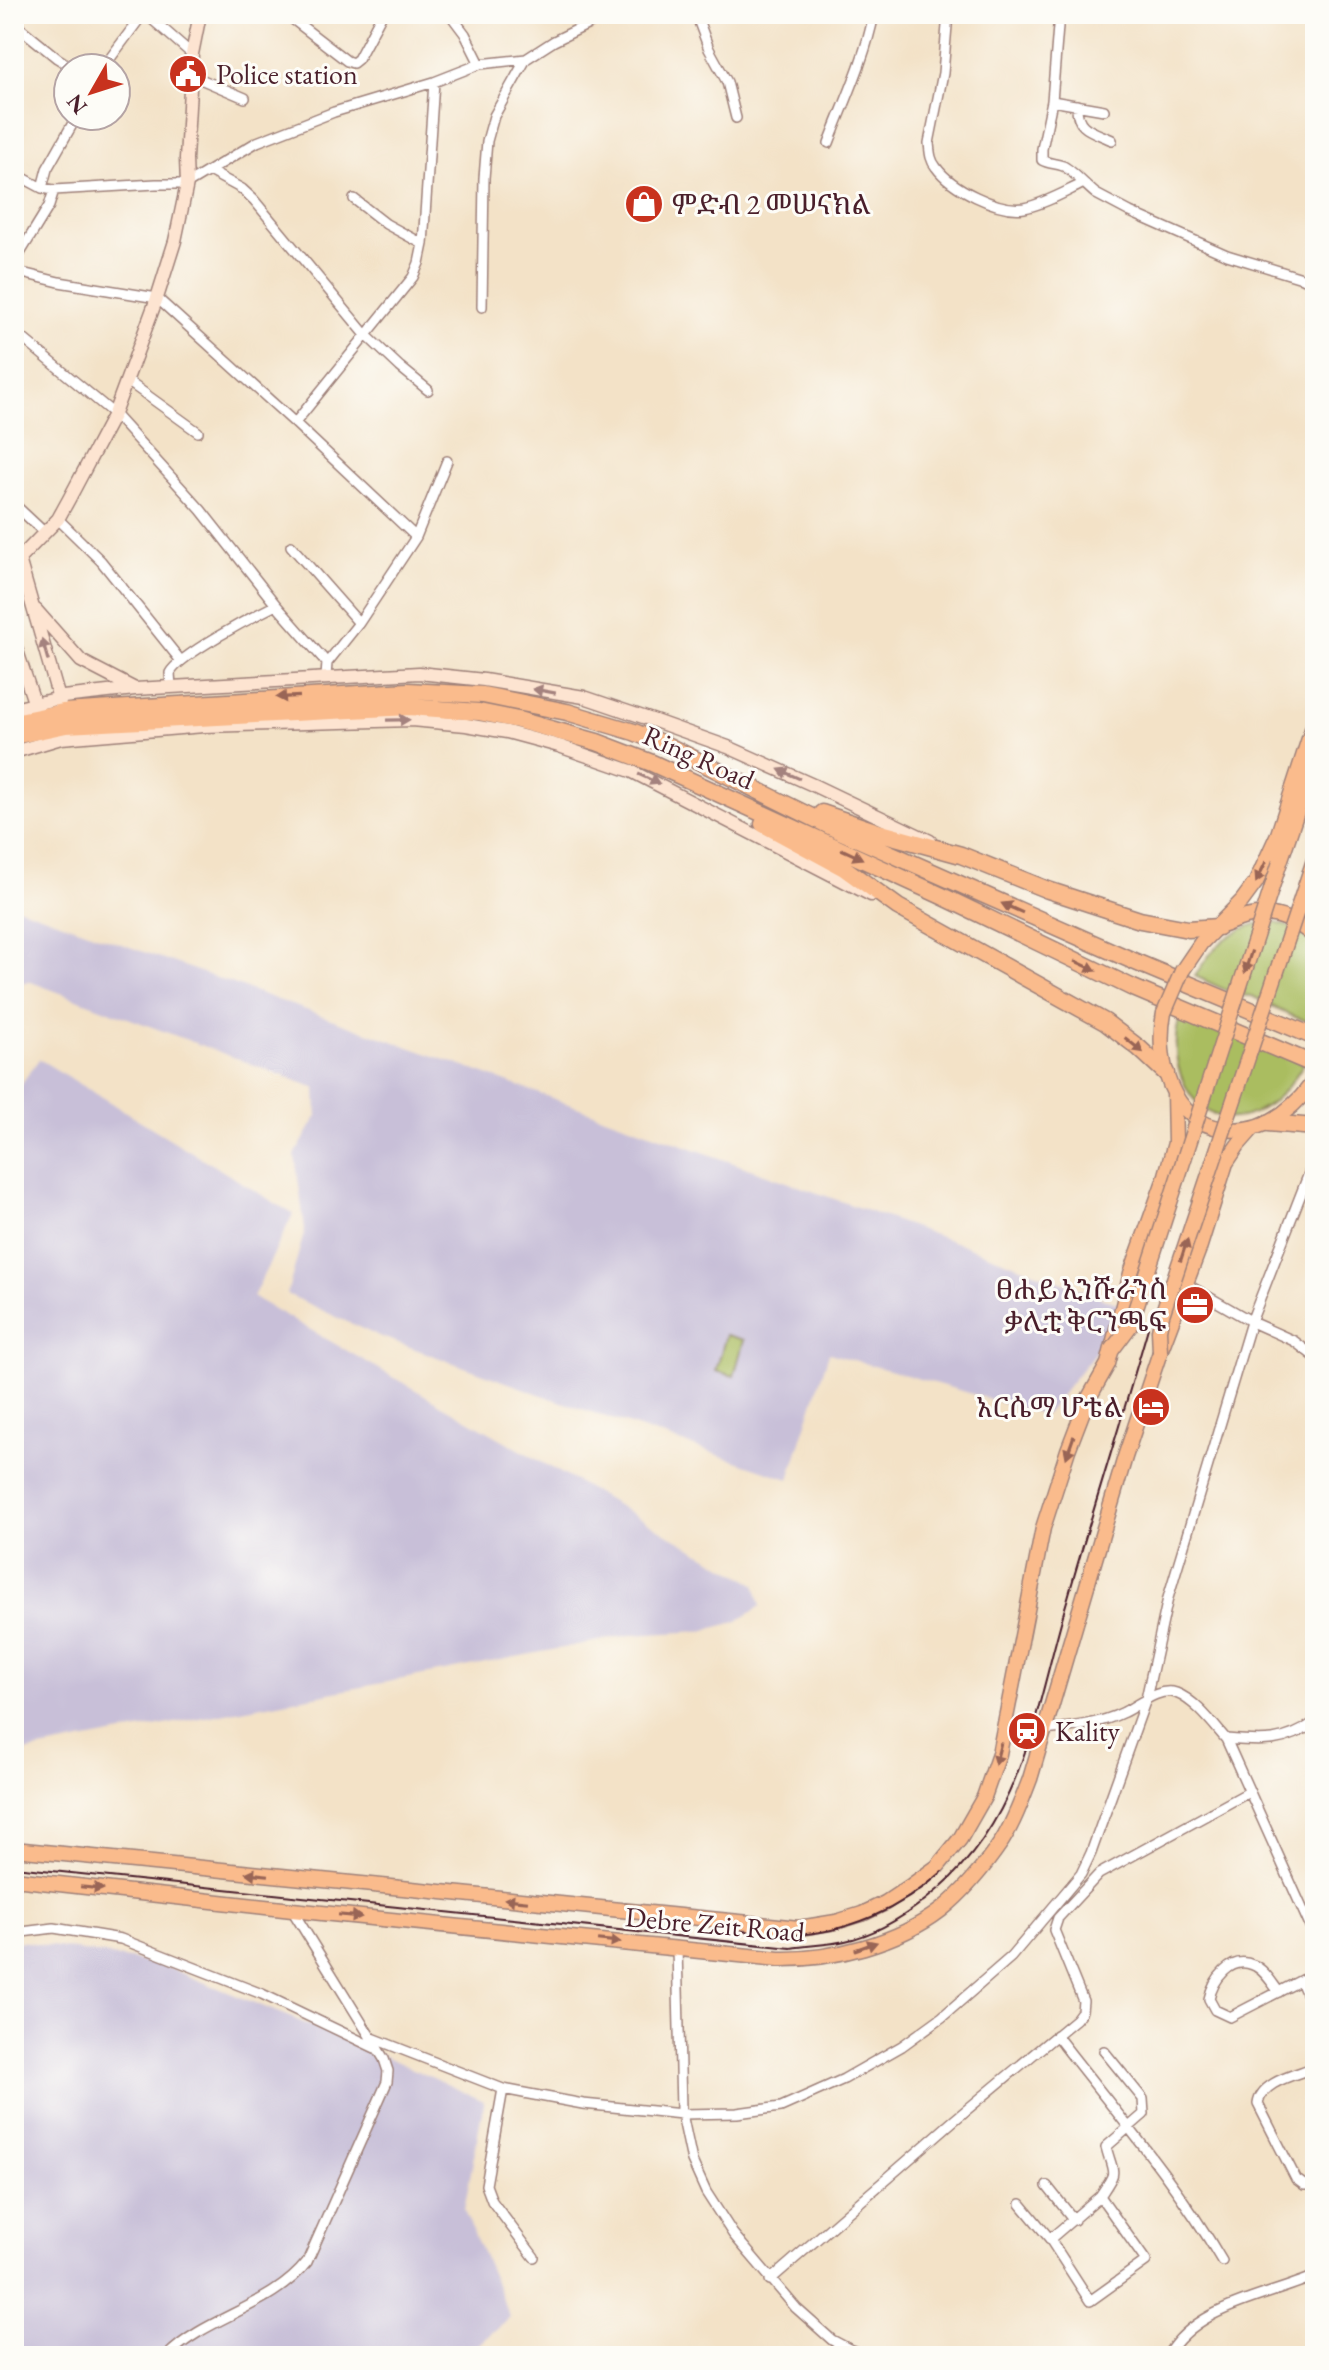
<svg xmlns="http://www.w3.org/2000/svg" width="1329" height="2370" font-family="'EB Garamond','Noto Serif Ethiopic',serif">
	<rect width="100%" height="100%" fill="#fdfcf7"/>
	<filter id="ink" filterUnits="userSpaceOnUse"><feTurbulence type="fractalNoise" baseFrequency=".0125" numOctaves="2"/><feDisplacementMap in="SourceGraphic" scale="16" xChannelSelector="R" yChannelSelector="G"/><feConvolveMatrix kernelMatrix="1 2 1 2 8 2 1 2 1" color-interpolation-filters="sRGB"/></filter>
	<filter id="wash" filterUnits="userSpaceOnUse"><feTurbulence type="fractalNoise" baseFrequency=".006" numOctaves="4" result="noise"/><feDisplacementMap in="SourceGraphic" scale="32" xChannelSelector="R" yChannelSelector="G"/><feGaussianBlur stdDeviation="1.8" result="paint"/><feColorMatrix in="noise" values="0 0 0 0 0 0 0 0 0 0 0 0 0 0 0 0 0 1.4 0 .05"/><feComposite in="paint" operator="in"/></filter>
	<g filter="url(#wash)">
		<rect width="100%" height="100%" fill="#f3e2c7"/>
		<path fill="#c8bfd8" d="M15 906 963 1245 1124 1306 1104 1341 1045 1415 829 1353 789 1479 553 1399 371 1333 287 1294 305 1230 295 1155 317 1116 316 1088 31 982 14 983Z
			M39 1059 293 1214 253 1297 755 1584 761 1606 736 1622 702 1631 630 1635 14 1754V1094Z
			M21 1941 159 1964 373 2051 484 2101 464 2210 510 2317 465 2356H14V1944Z"/>
		<path fill="#aabd61" stroke="#7a6e46" stroke-width="2" d="M1265 922C1284 922 1312 933 1315 954 1318 976 1315 1001 1315 1024L1287 1014 1252 996 1236 995 1195 976C1213 946 1230 929 1265 922Z
			M1180 1014 1304 1063C1293 1081 1282 1097 1263 1108 1211 1141 1172 1088 1176 1038 1176 1030 1179 1022 1180 1014Z
			M726 1335 744 1340 734 1376 716 1371Z"/>
	</g>
	<g filter="url(#ink)">
		<g fill="none" stroke-linecap="round" stroke-linejoin="round">
			<g stroke="#9e8079" stroke-width="12">
				<path id="street" d="M146 14 192 54
					M286 14 347 61 353 63 358 59 382 14
					M450 14 465 34 480 64
					M696 14 709 49 727 82 736 118
					M948 14 943 73 929 143C930 152 930 160 936 167 951 188 998 212 1024 208 1044 204 1063 193 1082 184
					M1059 14 1052 101 1042 149V160C1049 164 1055 163 1063 166 1071 169 1087 187 1096 194L1130 212 1227 255 1315 282
					M14 23 57 58 73 68
					M103 68 143 14
					M191 75 245 98
					M1052 101 1104 110
					M1077 105C1076 130 1093 131 1112 140
					M829 143C845 101 865 59 874 14
					M209 171 242 189 254 200 365 334 400 367 428 390
					M14 173 42 188 54 190 156 184H187L257 142 334 112 434 82 480 64 526 59 554 41 609 14
					M42 188 47 169 77 116
					M354 199 386 224 423 244
					M14 263 49 206 54 190
					M14 271 59 282 157 298 295 423 416 537 359 623 327 663 326 677
					M482 307 484 178 487 141 494 116 526 59
					M14 331 114 414 201 510 276 605 327 663
					M126 380 198 432
					M295 423 413 277 419 263 423 244 434 82
					M14 504 45 533
					M58 519 101 561 181 661
					M416 537 447 461
					M291 546 359 623
					M171 687 170 673C179 655 254 616 276 605
					M1186 1284 1256 1324 1294 1341 1315 1357
					M1045 1730C1072 1727 1100 1724 1124 1712 1139 1705 1158 1687 1176 1693 1195 1700 1213 1724 1226 1739L1315 1937
					M1226 1739C1262 1742 1285 1744 1315 1722
					M14 1933 54 1928 121 1939 262 1994 375 2048
					M677 1948 681 2109 692 2161 706 2192 733 2234 796 2308 832 2340 851 2350 872 2356
					M1301 1981 1315 2014
					M1279 1992C1272 1983 1264 1969 1253 1965 1231 1955 1213 1980 1209 1999L1215 2010 1230 2017 1315 1973
					M1056 2035C1113 2109 1175 2180 1222 2261
					M370 2037 503 2089 529 2094 583 2104 682 2114 737 2113 781 2107 844 2079 902 2046 942 2017 1011 1957 1081 1874 1091 1853 1146 1699 1168 1598 1251 1322 1315 1158
					M1315 2067C1296 2075 1261 2081 1258 2104L1296 2179 1304 2185H1315
					M503 2089 486 2185 492 2201 534 2257
					M1047 2186 1074 2220
					M1021 2204 1050 2239 1090 2301 1146 2261 1100 2196C1118 2169 1114 2177 1106 2147L1144 2114 1143 2099 1104 2051
					M1050 2239 1100 2196
					M770 2280 952 2122 1076 2019 1082 2011 1083 2001 1054 1930 1058 1918 1099 1874 1249 1792
					M167 2356C207 2316 272 2307 307 2262L387 2082 388 2071 384 2059 292 1910
					M1167 2356C1197 2305 1265 2298 1315 2276"/>
			</g>
			<g stroke="#9e8079" stroke-width="15">
				<path id="secondary" d="M14 552 19 559 60 702
					M19 559 58 519 69 499 114 414 157 298 175 241 187 184 186 159 192 54 200 14
					M36 610 81 661 135 689
					M14 642 37 711
					M14 709 63 697 135 689 419 673 484 680 584 697 655 721 728 747 813 785 930 841
					M14 752 61 738 204 726 411 720 466 725 507 732 559 746 631 771 871 895"/>
			</g>
			<g stroke="#9e8079" stroke-width="17">
				<path id="primary" d="M1280 862 1315 758
					M1310 872 1315 857
					M1224 925C1260 908 1285 911 1315 937
					M1182 971 1201 943 1242 901 1256 882 1278 834 1315 720
					M1164 1013C1155 1058 1170 1122 1224 1129 1246 1132 1264 1127 1282 1114 1295 1104 1307 1093 1315 1078
					M14 1849 799 1928 836 1922 862 1914 885 1903 912 1885 937 1867 960 1839 984 1797 999 1754 1043 1528 1068 1450 1086 1403 1108 1364 1131 1273 1166 1175 1175 1143 1174 1093
					M14 1879 292 1910 779 1959C832 1960 898 1943 941 1910 965 1891 985 1866 1002 1841 1014 1822 1022 1800 1030 1779L1125 1457 1160 1352 1199 1249 1226 1163 1238 1145 1253 1128"/>
			</g>
			<g stroke="#9e8079" stroke-width="19">
				<path id="highway" d="M14 722 63 712 408 691 483 695 567 712 634 732 666 745 842 832 1138 963 1315 1037
					M14 736 66 725 409 707 479 712 518 720 597 742 652 763 942 896 1131 987 1315 1065
					M822 813 881 833 961 855 1048 890 1140 920 1188 929 1218 927
					M763 824 844 868 898 907 1105 1022 1139 1048 1166 1073
					M1268 1123 1315 1127"/>
			</g>
			<use href="#street" stroke="#fff" stroke-width="9"/>
			<use href="#secondary" stroke="#fde4d1" stroke-width="12"/>
			<use href="#primary" stroke="#fabb8c" stroke-width="14"/>
			<use href="#highway" stroke="#fabb8c" stroke-width="16"/>
			<path stroke="#4a1f2b" stroke-width="2" d="M14 1867 791 1948C809 1945 827 1945 845 1941 873 1935 903 1917 925 1900 1024 1825 1034 1712 1067 1601 1093 1509 1122 1419 1148 1328
				M719 1928C743 1931 768 1936 792 1935 847 1933 901 1909 942 1872"/>
			<g stroke="#9e8079" stroke-width="17" stroke-linecap="butt">
				<path id="primary-bridge" d="M1164 1013 1182 971
					M1112 1350 1130 1326 1280 862
					M1160 1352 1159 1330 1162 1315 1310 872"/>
			</g>
			<use href="#primary-bridge" stroke="#fabb8c" stroke-width="14"/>
		</g>
		<defs><path id="oneway-solid" d="M-6-.8H1V-3.2L6.5 0L1 3.2V.8H-6Z" transform="scale(2)"/></defs>
		<g fill="#a4827e">
			<use href="#oneway-solid" transform="translate(45 650) rotate(-106)"/>
			<use href="#oneway-solid" transform="translate(544 691) rotate(-170)"/>
			<use href="#oneway-solid" transform="translate(398 720) rotate(-1)"/>
			<use href="#oneway-solid" transform="translate(789 774) rotate(-156)"/>
			<use href="#oneway-solid" transform="translate(649 779) rotate(25)"/>
		</g>
		<g fill="#996557">
			<use href="#oneway-solid" transform="translate(288 697) rotate(177)"/>
			<use href="#oneway-solid" transform="translate(852 854) rotate(25)"/>
			<use href="#oneway-solid" transform="translate(1261 872) rotate(116)"/>
			<use href="#oneway-solid" transform="translate(1012 908) rotate(-156)"/>
			<use href="#oneway-solid" transform="translate(1248 962) rotate(108)"/>
			<use href="#oneway-solid" transform="translate(1086 966) rotate(25)"/>
			<use href="#oneway-solid" transform="translate(1134 1045) rotate(39)"/>
			<use href="#oneway-solid" transform="translate(1184 1250) rotate(-72)"/>
			<use href="#oneway-solid" transform="translate(1070 1447) rotate(109)"/>
			<use href="#oneway-solid" transform="translate(998 1754) rotate(104)"/>
			<use href="#oneway-solid" transform="translate(257 1874) rotate(-174)"/>
			<use href="#oneway-solid" transform="translate(92 1888) rotate(6)"/>
			<use href="#oneway-solid" transform="translate(516 1900) rotate(-174)"/>
			<use href="#oneway-solid" transform="translate(350 1916) rotate(6)"/>
			<use href="#oneway-solid" transform="translate(609 1941) rotate(6)"/>
			<use href="#oneway-solid" transform="translate(866 1946) rotate(-19)"/>
		</g>
	</g>
	<defs>
		<g id="civic-disc" transform="scale(2)"><circle r="9.5" fill="#c8321e" stroke="#fdfcf7"/><path d="M-.6-6.5H3V-4.5H.6V-3L4-1V1h2V6H-6V1h2V-1L-.6-3ZM-1.2 2.5V6h2.4V2.5Z" fill="#fff"/></g>
		<g id="shop-disc" transform="scale(2)"><circle r="9.5" fill="#c8321e" stroke="#fdfcf7"/><path d="M-5-2.5h2.3a2.7 3.5 0 0 1 5.4 0H5L5.5 6h-11ZM-1.5-2.5h3a1.5 2.3 0 0 0-3 0Z" fill="#fff"/></g>
		<g id="office-disc" transform="scale(2)"><circle r="9.5" fill="#c8321e" stroke="#fdfcf7"/><path d="M-6-3h4V-5.5h4V-3h4V5H-6ZM-1-4.5V-3h2v-1.5ZM-6 0V1H6V0Z" fill="#fff"/></g>
		<g id="hotel-disc" transform="scale(2)"><circle r="9.5" fill="#c8321e" stroke="#fdfcf7"/><path d="M-6-4.5h1.5V1H6V5H4.5V3h-9V5H-6ZM-4 0a1.8 1.8 0 1 1 3.6 0ZM.5 0V-2.5h3Q6-2.5 6 0Z" fill="#fff"/></g>
		<g id="station-disc" transform="scale(2)"><circle r="9.5" fill="#c8321e" stroke="#fdfcf7"/><path d="M-3-6H3Q5-6 5-4V2Q5 4 3 4L4.5 6H3L1.5 4h-3L-3 6H-4.5L-3 4Q-5 4-5 2V-4Q-5-6-3-6ZM-3.5-4v3h7v-3ZM-3.5 1v1.5H-2V1ZM2 1v1.5H3.5V1Z" fill="#fff"/></g>
	</defs>
	<g fill-rule="evenodd">
		<use href="#civic-disc" x="188" y="74"/>
		<use href="#shop-disc" x="644" y="204"/>
		<use href="#office-disc" x="1195" y="1305"/>
		<use href="#hotel-disc" x="1151" y="1407"/>
		<use href="#station-disc" x="1027" y="1731"/>
	</g>
	<g text-anchor="middle" stroke-width="6" stroke-linejoin="round" paint-order="stroke">
		<g font-size="28" fill="#4a1f2b" stroke="#fdfcf7" text-anchor="start">
			<text x="216" y="84">Police station</text>
			<text x="672" y="214">ምድብ 2 መሠናክል</text>
			<text x="1167" y="1299" text-anchor="end">ፀሐይ ኢንሹራንስ<tspan x="1167" dy="32">ቃሊቲ ቅርንጫፍ</tspan></text>
			<text x="1123" y="1417" text-anchor="end">አርሴማ ሆቴል</text>
			<text x="1055" y="1741">Kality</text>
		</g>
		<g font-size="28" fill="#4a1f2b" stroke="#fdfcf7">
			<text transform="translate(699 757) rotate(24)" y="10">Ring Road</text>
			<text transform="translate(715 1924) rotate(5)" y="10">Debre Zeit Road</text>
		</g>
	</g>
	<rect width="1329" height="2370" fill="none" stroke="#fdfcf7" stroke-width="48"/>
	<g transform="translate(92 92) rotate(231)"><circle r="38" fill="#fdfcf7" stroke="#b5a4a5" stroke-width="2"/>
	<path d="M0-6L14 30L0 20L-14 30Z" fill="#c8321e"/>
	<text y="-12" font-size="22" font-weight="bold" text-anchor="middle" fill="#4a1f2b">N</text>
	</g>
</svg>
